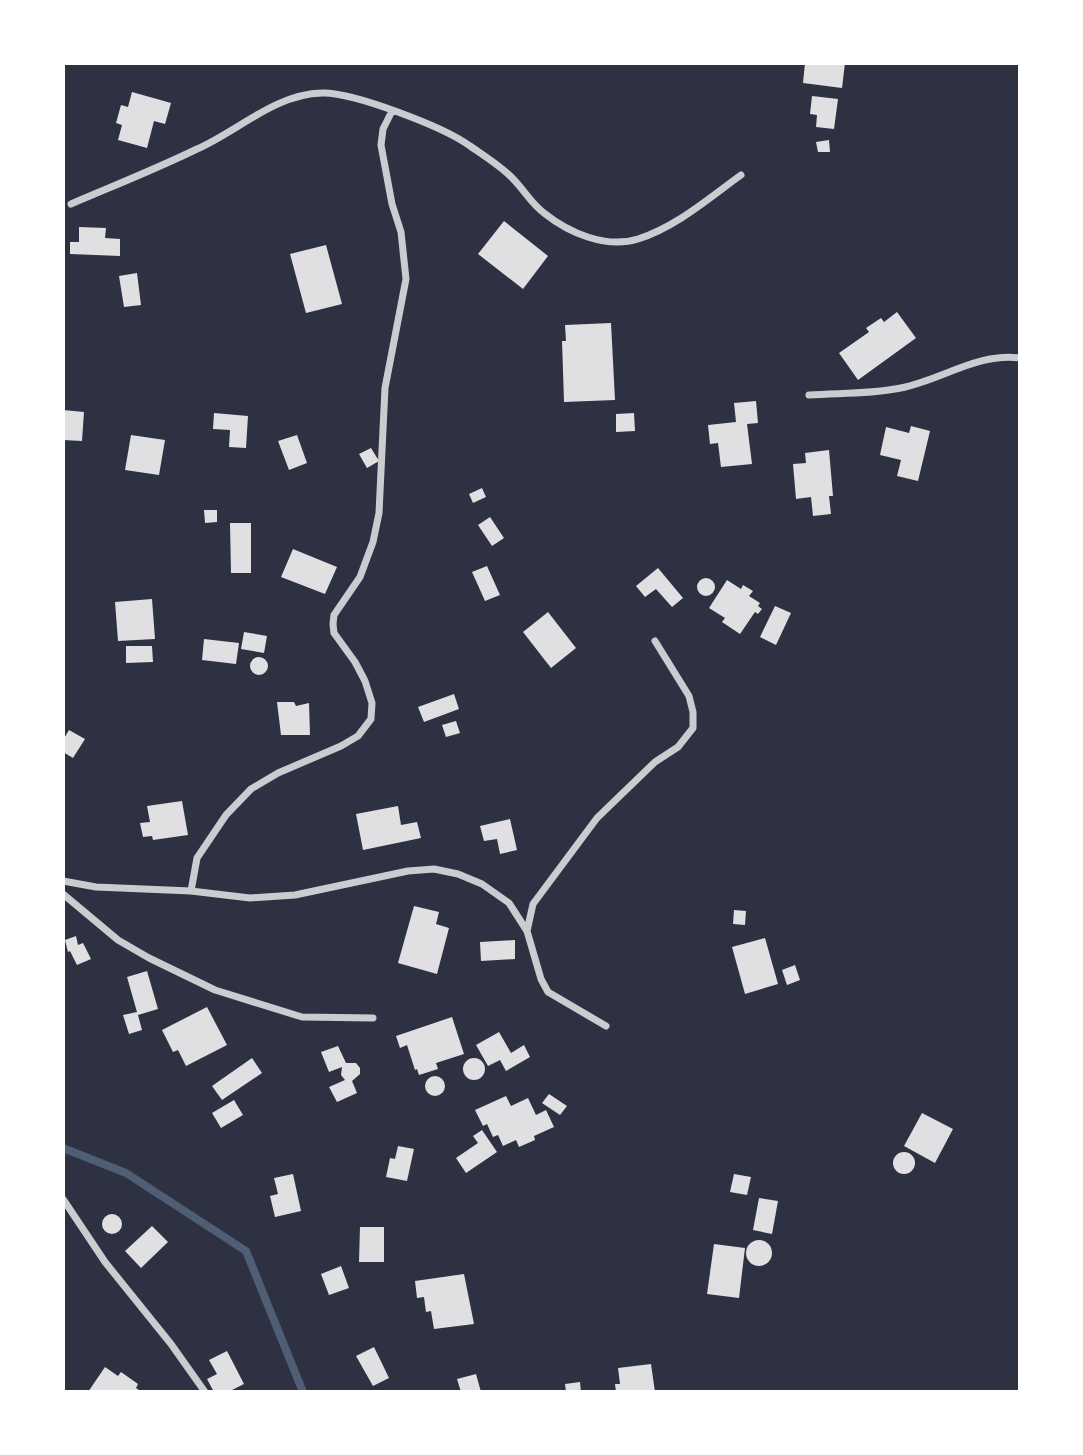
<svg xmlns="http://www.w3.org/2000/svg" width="1083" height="1455" font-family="'Open Sans',sans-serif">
	<rect width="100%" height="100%" fill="#2d3142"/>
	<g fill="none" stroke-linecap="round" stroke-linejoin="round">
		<path stroke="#4f5d75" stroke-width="8" d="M63 1148 126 1173 246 1251 303 1392"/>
	</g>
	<path fill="#e0e0e3" d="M805 63H845L842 88 803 83Z
		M132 92 171 103 165 124 154 121 147 148 118 140 122 125 116 123 121 105 128 107Z
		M812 96 838 99 834 129 816 127 817 115 810 114Z
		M829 140 830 152H818L816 142Z
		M504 221 548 256 523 289 478 254Z
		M79 227 106 228 105 238 120 239V256L70 254V242H79Z
		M326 245 342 304 306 313 290 254Z
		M137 273 141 305 124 307 119 276Z
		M897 312 916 338 858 380 839 353 869 332 866 328 881 318 884 322Z
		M611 323 615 400 564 402 562 341H566L565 325Z
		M756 401 758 423 747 424 752 464 721 467 718 443 710 444 708 425 736 422 734 403Z
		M63 410 84 412 82 441 63 440Z
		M214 413 248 416 246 448 229 447 230 430 213 429Z
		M634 413 635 431 616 432V414Z
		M911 426 930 431 918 481 897 476 901 460 880 455 886 427 909 433Z
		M131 435 165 440 159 475 125 470Z
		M297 435 307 463 289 470 278 441Z
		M371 448 379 461 367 468 359 454Z
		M829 450 833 496H829L831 514 813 516 811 497 796 499 793 464 806 463 805 453Z
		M482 488 486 497 473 503 469 494Z
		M204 510H217V522L205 523Z
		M490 517 504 538 492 546 478 525Z
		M230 523H251V573H231Z
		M293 549 337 567 325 594 281 577Z
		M487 566 500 595 485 601 472 572Z
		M658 568 683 598 672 607 656 589 645 597 636 586Z
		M697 587a9 9 0 1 1 18 0a9 9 0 1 1-18 0Z
		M727 580 741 589 743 585 753 591 749 596 760 603 758 606 762 609 758 614 755 612 740 634 722 622 725 618 709 608Z
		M152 599 155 639 118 641 115 602Z
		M775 606 791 613 776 645 760 637Z
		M548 612 576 648 551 668 523 632Z
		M244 632 267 636 264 653 241 649Z
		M204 639 239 643 236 664 202 660Z
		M126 646H152L153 662 126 663Z
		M250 666a9 9 0 1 1 18 0a9 9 0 1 1-18 0Z
		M454 694 459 709 424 722 418 707Z
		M277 702H294L296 706 309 703 310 735H281Z
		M456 721 460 733 446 737 442 725Z
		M69 730 85 739 73 758 63 752V740Z
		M182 801 188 835 153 840 152 836 143 837 140 823 150 822 147 806Z
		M398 806 401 825 417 822 421 838 363 850 356 814Z
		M510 819 517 850 500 854 497 839 484 841 480 826Z
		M414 906 439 912 436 924 449 928 437 974 398 963Z
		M734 910 746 911 745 925 733 924Z
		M76 936 78 945 83 943 91 959 77 965 70 951 68 952 65 940Z
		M765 938 778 984 745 994 732 947Z
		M515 940V959L481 961 480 942Z
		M795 965 800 980 787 985 782 970Z
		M147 971 158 1009 138 1015 142 1030 129 1034 123 1015 137 1012 127 977Z
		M207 1007 227 1045 186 1066 178 1050 173 1052 162 1030Z
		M452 1017 464 1054 436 1063 438 1069 419 1075 417 1069 415 1070 407 1045 400 1048 396 1036Z
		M499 1032 511 1053 524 1045 530 1057 506 1071 500 1060 488 1066 476 1045Z
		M338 1046 346 1063H356L360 1068V1074L352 1081 357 1093 337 1102 329 1087 345 1080 341 1075 342 1067 329 1072 321 1052Z
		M252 1058 262 1073 222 1100 212 1086Z
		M463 1069a11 11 0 1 1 22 0a11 11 0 1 1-22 0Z
		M425 1086a10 10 0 1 1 20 0a10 10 0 1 1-20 0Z
		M549 1094 567 1106 560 1115 542 1103Z
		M506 1096 511 1106 528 1098 536 1115 546 1110 554 1127 534 1136 535 1140 519 1147 516 1140 503 1146 498 1135 493 1137 487 1124 483 1126 475 1110Z
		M234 1100 243 1115 221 1128 212 1113Z
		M922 1113 953 1129 935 1163 904 1146Z
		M482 1130 497 1152 466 1173 456 1158 478 1143 473 1136Z
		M398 1146 414 1149 407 1181 386 1177 390 1158 395 1159Z
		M893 1163a11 11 0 1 1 22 0a11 11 0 1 1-22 0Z
		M293 1174 301 1211 275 1217 270 1196 278 1194 274 1178Z
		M734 1174 751 1177 747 1195 730 1192Z
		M759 1198 778 1201 772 1234 753 1230Z
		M102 1224a10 10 0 1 1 20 0a10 10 0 1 1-20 0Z
		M152 1226 168 1242 141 1268 125 1251Z
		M360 1227H384V1262H359Z
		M746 1253a13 13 0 1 1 26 0a13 13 0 1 1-26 0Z
		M714 1244 745 1248 739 1298 707 1294Z
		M341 1266 349 1288 329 1295 321 1274Z
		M464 1274 474 1324 434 1329 431 1311 426 1312 424 1297 417 1298 415 1281Z
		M374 1347 389 1378 373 1386 356 1356Z
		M227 1351 244 1384 228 1392H214L207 1379 217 1374 209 1360Z
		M651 1364 655 1392H616L615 1384H620L618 1368Z
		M105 1367 118 1376 121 1372 138 1384 136 1388 142 1392H88Z
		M476 1374 481 1392H461L457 1379Z
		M580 1382 581 1392H566L565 1384Z"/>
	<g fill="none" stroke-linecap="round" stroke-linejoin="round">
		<path stroke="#caccd0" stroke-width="7" d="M71 204C113 186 156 169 197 149 238 131 275 94 322 93 353 92 444 127 470 146 483 155 497 164 508 174 522 186 530 203 544 213 569 233 606 249 638 239 676 227 709 198 741 175
			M809 395C838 393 868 394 895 389 937 383 976 352 1020 358
			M63 881 96 887 191 891 250 898 295 895 408 871 434 869 458 874 482 884 509 903 527 931 541 979 548 992 606 1026
			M191 891 197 858 226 815 251 789 278 773 341 746 358 736 371 719 372 703 365 681 355 662 334 633 333 624 334 615 360 577 373 542 379 513 385 388 406 279 401 232 392 204 381 145 383 129 392 111
			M63 894 118 940 149 958 215 990 302 1017 373 1018
			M527 931 533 904 597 818 655 762 678 747 693 728V712L689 696 655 641
			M63 1199 105 1262 171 1344 205 1392"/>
	</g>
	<rect width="1083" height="1455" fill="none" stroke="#ffffff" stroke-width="130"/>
</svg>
